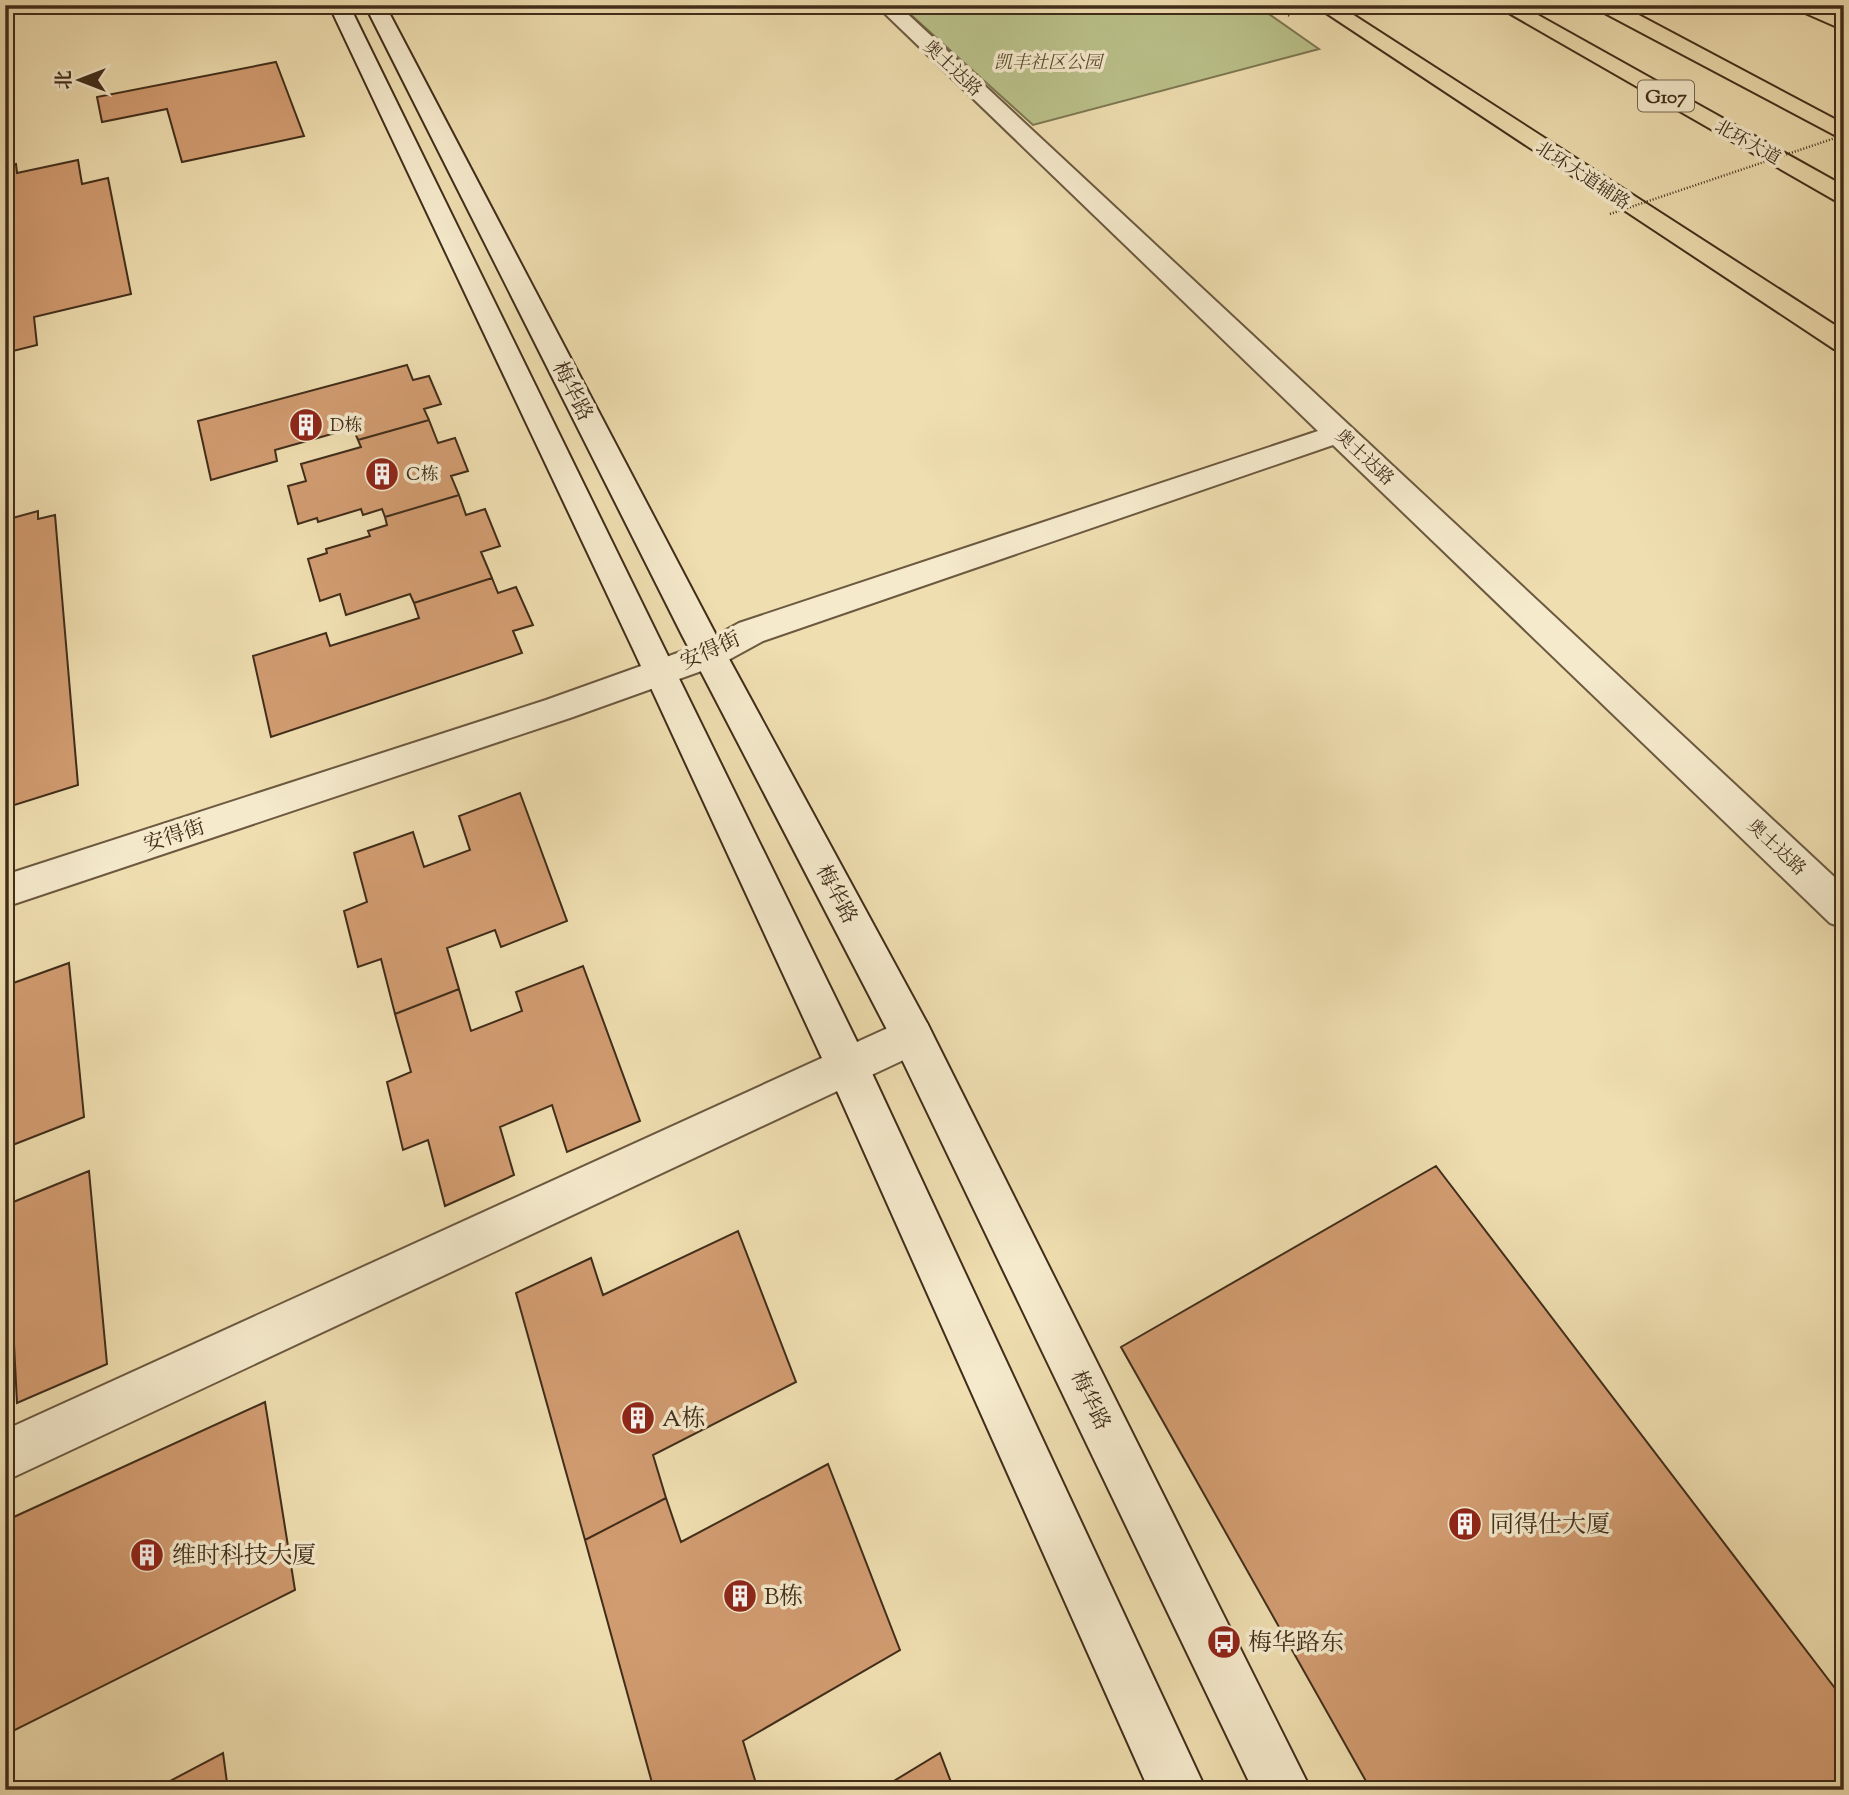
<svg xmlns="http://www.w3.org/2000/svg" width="1849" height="1795" font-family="'Sorts Mill Goudy','Noto Serif SC',serif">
	<rect width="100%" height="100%" fill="#efdeb0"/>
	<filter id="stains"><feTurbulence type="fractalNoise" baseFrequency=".00286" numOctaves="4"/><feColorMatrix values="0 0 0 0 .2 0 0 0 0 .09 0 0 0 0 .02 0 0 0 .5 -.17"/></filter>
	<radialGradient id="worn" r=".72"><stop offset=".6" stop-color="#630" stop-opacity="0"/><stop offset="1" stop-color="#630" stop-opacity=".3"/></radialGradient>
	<path fill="#bac18a" stroke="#7d7752" stroke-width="2" d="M900 5H1256L1319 49 1033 125Z"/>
	<path fill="#d29c71" stroke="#402d1a" stroke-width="2" d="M276 62 304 136 182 162 167 109 102 122 97 97Z
		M78 160 82 184 108 178 131 294 34 317 37 345 5 353V166L16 164 17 173Z
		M407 365 413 380 429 376 441 404 424 409 429 420 358 440 353 428 275 450 277 461 211 480 198 421Z
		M429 420 438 443 455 438 468 471 451 476 459 495 385 517 382 509 363 515 361 509 318 522 317 518 298 524 288 486 306 481 301 464 361 447 358 440Z
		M459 495 466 515 485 509 500 546 481 552 492 578 414 603 410 594 346 615 340 594 320 601 308 559 327 553 326 549 370 536 368 531 387 525 385 517Z
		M38 511V519L55 515 78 785 5 808V520Z
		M492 578 498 593 516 587 533 625 513 631 522 653 271 737 253 656 326 633 330 646 419 618 414 603Z
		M520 793 567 921 501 947 495 930 447 948 459 989 395 1014 381 959 358 967 344 911 367 902 354 853 413 832 424 867 470 850 459 816Z
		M69 963 84 1117 5 1148V986Z
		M583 966 640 1121 567 1152 552 1105 500 1127 514 1175 445 1206 428 1140 403 1150 387 1082 411 1072 395 1014 459 989 471 1031 522 1011 516 992Z
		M1436 1166 1844 1700V1790H1371L1121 1347Z
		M89 1171 107 1364 17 1403 14 1344 5 1348 6 1205Z
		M738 1231 796 1382 653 1455 666 1498 585 1540 516 1293 591 1258 603 1295Z
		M265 1402 295 1590 5 1735V1521Z
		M828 1464 900 1650 743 1741 758 1790H654L585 1540 666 1498 681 1542Z
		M223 1753 228 1790H153Z
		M940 1753 954 1790H879Z"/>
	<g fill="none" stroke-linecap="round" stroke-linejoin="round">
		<g stroke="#6c5940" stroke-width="4">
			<path id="street" d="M876 5H898L1844 886V928L1830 923 1333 445 763 641 721 664 570 718 5 907V875L546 700 697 646 739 623 1318 431Z
				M912 1017 927 1023 933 1036 927 1049 5 1481V1430Z"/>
		</g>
		<g stroke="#402d1a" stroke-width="4">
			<path id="secondary" d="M329 5H349L863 1054 1206 1790H1149L833 1082 634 651Z
				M365 5H385L716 635 927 1023 1311 1790H1253L897 1049 682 635Z"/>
		</g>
		<g stroke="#402d1a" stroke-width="4">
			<path id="primary" d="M1314 5H1338L1844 331V351L1834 349Z
				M1793 5H1820L1844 16V30L1796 9Z"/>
		</g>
		<g stroke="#402d1a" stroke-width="4">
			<path id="highway" d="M1495 5H1520L1844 186V203L1836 201Z
				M1594 5H1620L1844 124V140L1597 9Z"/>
		</g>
		<path stroke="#402d1a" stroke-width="2.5" stroke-dasharray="1 2" stroke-linecap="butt" d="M1270 5 1290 16"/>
		<use href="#street" fill="#f5eacc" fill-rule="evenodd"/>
		<use href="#secondary" fill="#f5eacc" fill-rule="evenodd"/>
		<use href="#primary" fill="#efdeb0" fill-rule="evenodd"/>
		<use href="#highway" fill="#efdeb0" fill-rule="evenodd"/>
		<path stroke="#402d1a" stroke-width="2.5" stroke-dasharray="1 2" stroke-linecap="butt" d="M1610 214 1844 135"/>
	</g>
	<defs>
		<g id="building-disc" transform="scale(1.75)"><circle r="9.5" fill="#8f2418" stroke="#f5eacc"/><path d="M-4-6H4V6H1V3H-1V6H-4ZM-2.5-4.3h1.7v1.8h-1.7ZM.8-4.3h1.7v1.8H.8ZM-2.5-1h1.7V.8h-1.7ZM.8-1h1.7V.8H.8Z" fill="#fff"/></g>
		<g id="bus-disc" transform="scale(1.75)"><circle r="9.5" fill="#8f2418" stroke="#f5eacc"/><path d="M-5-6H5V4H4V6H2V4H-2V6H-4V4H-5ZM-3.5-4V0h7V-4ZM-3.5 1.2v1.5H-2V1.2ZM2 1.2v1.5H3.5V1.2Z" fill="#fff"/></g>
	</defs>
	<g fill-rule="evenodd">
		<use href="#building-disc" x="306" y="425"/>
		<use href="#building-disc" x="382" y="474"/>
		<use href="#building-disc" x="638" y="1418"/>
		<use href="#building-disc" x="1465" y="1524"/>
		<use href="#building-disc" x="147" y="1555"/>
		<use href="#building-disc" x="740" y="1596"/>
		<use href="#bus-disc" x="1224" y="1642"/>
	</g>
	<g text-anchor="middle" stroke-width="7" stroke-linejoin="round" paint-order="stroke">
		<g font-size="18" font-style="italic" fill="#584b30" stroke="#f5eacc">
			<text x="1048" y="68">凯丰社区公园</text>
		</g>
		<g font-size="18" fill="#402d1a" stroke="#f5eacc">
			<text transform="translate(953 68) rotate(43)" y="6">奥士达路</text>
			<text transform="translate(1748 142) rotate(29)" y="6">北环大道</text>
			<text transform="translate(1583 175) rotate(33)" y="6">北环大道辅路</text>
			<text transform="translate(1365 457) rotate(43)" y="6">奥士达路</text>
			<text transform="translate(1777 847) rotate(43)" y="6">奥士达路</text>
		</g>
		<g font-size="18" fill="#402d1a" stroke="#f5eacc" text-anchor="start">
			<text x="330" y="431">D栋</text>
			<text x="406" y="480">C栋</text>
		</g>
		<rect fill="#f5eacc" stroke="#76664f" stroke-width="2" x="1638" y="80.5" width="56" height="31" rx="5"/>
		<g font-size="19" font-weight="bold" fill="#402d1a">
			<text x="1666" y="103">G107</text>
		</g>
		<g font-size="21" fill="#402d1a" stroke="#f5eacc">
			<text transform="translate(573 391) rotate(63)" y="7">梅华路</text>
			<text transform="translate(710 650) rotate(-24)" y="7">安得街</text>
			<text transform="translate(174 835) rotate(-18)" y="7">安得街</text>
			<text transform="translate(837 894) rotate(62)" y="7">梅华路</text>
			<text transform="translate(1091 1400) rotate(64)" y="7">梅华路</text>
		</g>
		<g font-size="24" fill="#402d1a" stroke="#f5eacc" text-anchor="start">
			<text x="662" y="1426">A栋</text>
			<text x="1490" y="1532">同得仕大厦</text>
			<text x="172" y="1563">维时科技大厦</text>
			<text x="764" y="1604">B栋</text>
			<text x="1248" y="1650">梅华路东</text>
		</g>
	</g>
	<rect width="1849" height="1795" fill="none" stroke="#efdeb0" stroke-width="28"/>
	<rect x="7" y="7" width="1835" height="1781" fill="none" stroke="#402d1a" stroke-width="3.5"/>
	<rect x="14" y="14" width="1821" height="1767" fill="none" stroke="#402d1a" stroke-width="2"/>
	<g transform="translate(80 80) rotate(270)" stroke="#f5eacc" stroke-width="5" paint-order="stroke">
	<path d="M0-5L12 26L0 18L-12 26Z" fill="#402d1a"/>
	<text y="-10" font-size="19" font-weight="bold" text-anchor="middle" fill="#402d1a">北</text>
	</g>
	<rect width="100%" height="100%" filter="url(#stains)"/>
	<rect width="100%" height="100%" fill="url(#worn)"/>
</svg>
